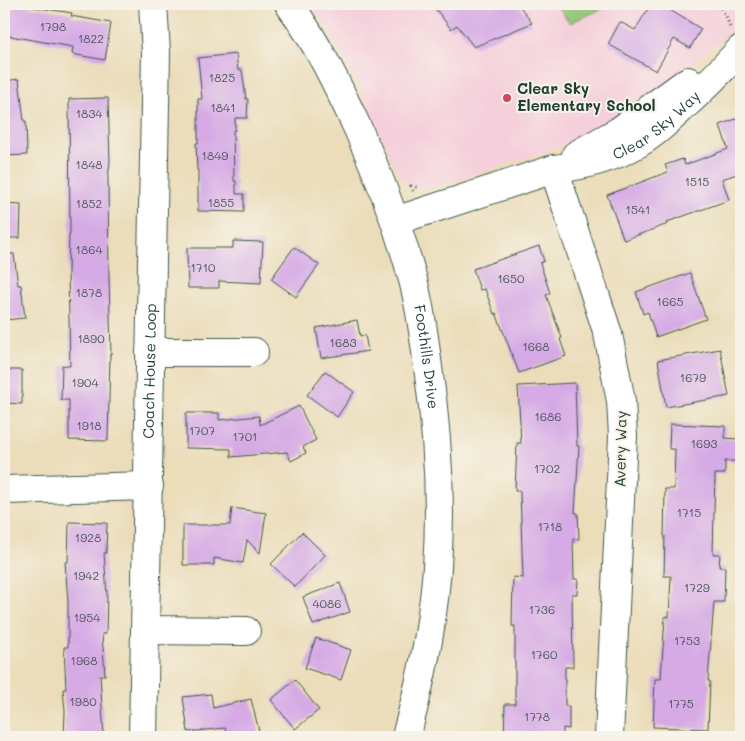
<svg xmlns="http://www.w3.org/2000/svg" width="745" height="741" font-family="Mali,sans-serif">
	<rect width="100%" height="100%" fill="#f7f3e8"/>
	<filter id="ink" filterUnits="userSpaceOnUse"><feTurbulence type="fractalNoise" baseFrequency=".02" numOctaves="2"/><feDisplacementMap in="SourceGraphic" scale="10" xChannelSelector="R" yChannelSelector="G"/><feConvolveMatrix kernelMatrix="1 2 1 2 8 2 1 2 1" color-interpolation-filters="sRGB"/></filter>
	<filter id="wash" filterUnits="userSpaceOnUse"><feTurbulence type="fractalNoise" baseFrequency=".0096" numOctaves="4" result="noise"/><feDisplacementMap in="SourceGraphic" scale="20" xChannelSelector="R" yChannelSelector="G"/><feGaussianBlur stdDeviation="1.12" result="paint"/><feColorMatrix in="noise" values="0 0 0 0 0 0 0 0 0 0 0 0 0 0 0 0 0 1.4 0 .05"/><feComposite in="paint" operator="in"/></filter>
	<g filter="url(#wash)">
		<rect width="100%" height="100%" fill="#ebddba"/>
		<path fill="#f5cfdb" d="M311 4H741V24L731 30 721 40 627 116 584 139 428 190 411 186 399 176 355 79 326 26Z"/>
		<path fill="#91c778" stroke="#588256" d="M556 4H611V5L570 23Z"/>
		<g id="blocks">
			<path fill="#d6aae5" d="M4 4H14L72 13 71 16 111 23 105 60 72 54 73 47 4 35Z
				M432 4H518L532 23 474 47 457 25 451 29Z
				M651 4H660L701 29 690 48 674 39 656 71 608 44 620 22 635 30Z
				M236 54 238 70H242L246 99H248L247 118H235V130H233L234 181H236V194H244V212L198 211V170H197L196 143H198V99H202L198 58Z
				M19 79 24 121H26L27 155 4 156V81Z
				M108 98 110 162 108 178 109 277 111 354H110L108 441 69 440V400H61L62 365 70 366 68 273 69 234H70L69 99Z
				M741 117V179H739L737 174 722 179 729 200 667 222 668 224 624 240 607 195 668 172 665 165 683 159 685 165 728 149 720 125Z
				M4 204 21 205 20 238H4Z
				M233 241 263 242 261 283 219 281V288H188L187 248H233Z
				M539 246 544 261 540 263 550 293 546 295 562 338 560 339 566 356 519 373 496 313 494 314 485 289 480 290 473 269Z
				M294 247 319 265 296 297 271 279Z
				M4 254H14L18 285H21L25 318 4 320Z
				M690 273 706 319 656 337 648 312 643 314 636 292Z
				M357 320 360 336 365 335 368 351 321 358 316 328Z
				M720 349 729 396 666 407 658 360Z
				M4 370H22V404L4 403Z
				M325 371 354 392 337 417 307 395Z
				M575 383 577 446H579L575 513H578L579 539H573L574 579H578L577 594H572L573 667H565V706H569V729L563 728V737H504L505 704H515V626H512L513 577 523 578 520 491H515L517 443H521L518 386Z
				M299 406 316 440 303 447 306 453 291 461 287 452 231 457V449L186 448V413H219V420L259 416 260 425Z
				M670 424 725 426V438L738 439V461H725V474H715L713 554H720L719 567H725L724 602H714L708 681H710L708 729 653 727 655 679H661L665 616 669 617 671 576H664L665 536H664L665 489H674L675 449H669Z
				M232 508 266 513 260 553 247 540 243 563 214 558V565H183V525H230Z
				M69 522 107 523 106 553H104L107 595 106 634H102L105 675H100L104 737H64L65 711 63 689H66L64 647H68V602L65 562H68Z
				M302 532 325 555 295 587 271 564Z
				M340 583 350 612 313 625 303 597Z
				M316 638 351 650 341 680 305 668Z
				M295 680 319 710 295 729 271 700Z
				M211 694 213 708 251 699 260 735 248 737H227L225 728 188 732 183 697Z"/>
		</g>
	</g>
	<g filter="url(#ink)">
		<use href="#blocks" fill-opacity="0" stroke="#3e5548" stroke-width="1"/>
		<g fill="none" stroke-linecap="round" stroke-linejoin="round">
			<g stroke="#3e5548" stroke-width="30">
				<g id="minor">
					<path id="s1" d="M289 4C317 42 338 86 358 129 380 178 399 228 413 280 421 309 424 338 428 367 440 451 444 537 431 621 426 660 416 699 406 737"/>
					<path d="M576 155 619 131 688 81"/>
					<path d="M554 169 608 334 621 401 623 436 609 737"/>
					<path id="s2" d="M395 221 554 169C583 166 611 159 637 144 653 135 666 123 679 111 701 91 721 71 741 49"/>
					<path d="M150 352H254"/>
					<path d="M4 490 149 486"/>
					<path d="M145 630 246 631"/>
					<path id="s3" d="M143 737 156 52 153 4"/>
				</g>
			</g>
			<path stroke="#3e5548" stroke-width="3" stroke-dasharray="1 4" stroke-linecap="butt" d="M718 4 726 16 731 30
				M413 191 411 186 420 188"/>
			<use href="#minor" stroke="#fff" stroke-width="28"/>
		</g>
	</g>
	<circle fill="#d1495b" stroke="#f7f3e8" stroke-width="2" cx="507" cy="98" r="5"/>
	<g text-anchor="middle" stroke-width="4" stroke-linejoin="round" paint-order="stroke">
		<g font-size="12" fill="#4d5860">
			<text x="53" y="31">1798</text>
			<text x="91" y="43">1822</text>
			<text x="222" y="82">1825</text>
			<text x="223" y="112">1841</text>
			<text x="89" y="118">1834</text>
			<text x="215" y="160">1849</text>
			<text x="89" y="169">1848</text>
			<text x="697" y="186">1515</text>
			<text x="221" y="207">1855</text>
			<text x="89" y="208">1852</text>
			<text x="638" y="214">1541</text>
			<text x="89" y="254">1864</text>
			<text x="203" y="272">1710</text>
			<text x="511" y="283">1650</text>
			<text x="89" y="297">1878</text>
			<text x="670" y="306">1665</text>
			<text x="91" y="343">1890</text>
			<text x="343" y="347">1683</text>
			<text x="536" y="351">1668</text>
			<text x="693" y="382">1679</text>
			<text x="85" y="387">1904</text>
			<text x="548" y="421">1686</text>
			<text x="89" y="430">1918</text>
			<text x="202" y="435">1707</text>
			<text x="245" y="441">1701</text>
			<text x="704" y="448">1693</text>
			<text x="547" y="473">1702</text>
			<text x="689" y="517">1715</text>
			<text x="550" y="531">1718</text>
			<text x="88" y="542">1928</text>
			<text x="86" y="580">1942</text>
			<text x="697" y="592">1729</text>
			<text x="327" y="608">4086</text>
			<text x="542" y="614">1736</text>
			<text x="87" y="622">1954</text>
			<text x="687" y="645">1753</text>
			<text x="544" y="659">1760</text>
			<text x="84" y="665">1968</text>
			<text x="83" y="706">1980</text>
			<text x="681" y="708">1775</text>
			<text x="537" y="721">1778</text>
		</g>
		<g font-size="15" font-weight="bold" fill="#1f3d34" stroke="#f7f3e8" text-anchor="start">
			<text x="517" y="94">Clear Sky<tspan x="517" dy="17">Elementary School</tspan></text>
		</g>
		<g font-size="15" fill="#1f3d34" stroke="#f7f3e8">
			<text dy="5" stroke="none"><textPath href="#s2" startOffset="281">Clear Sky Way</textPath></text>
			<text dy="5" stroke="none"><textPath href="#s1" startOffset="382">Foothills Drive</textPath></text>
			<text dy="5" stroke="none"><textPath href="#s3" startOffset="366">Coach House Loop</textPath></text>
			<text transform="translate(621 449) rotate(-89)" y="5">Avery Way</text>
		</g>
	</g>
	<rect width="745" height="741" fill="none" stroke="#f7f3e8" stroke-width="20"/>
</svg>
